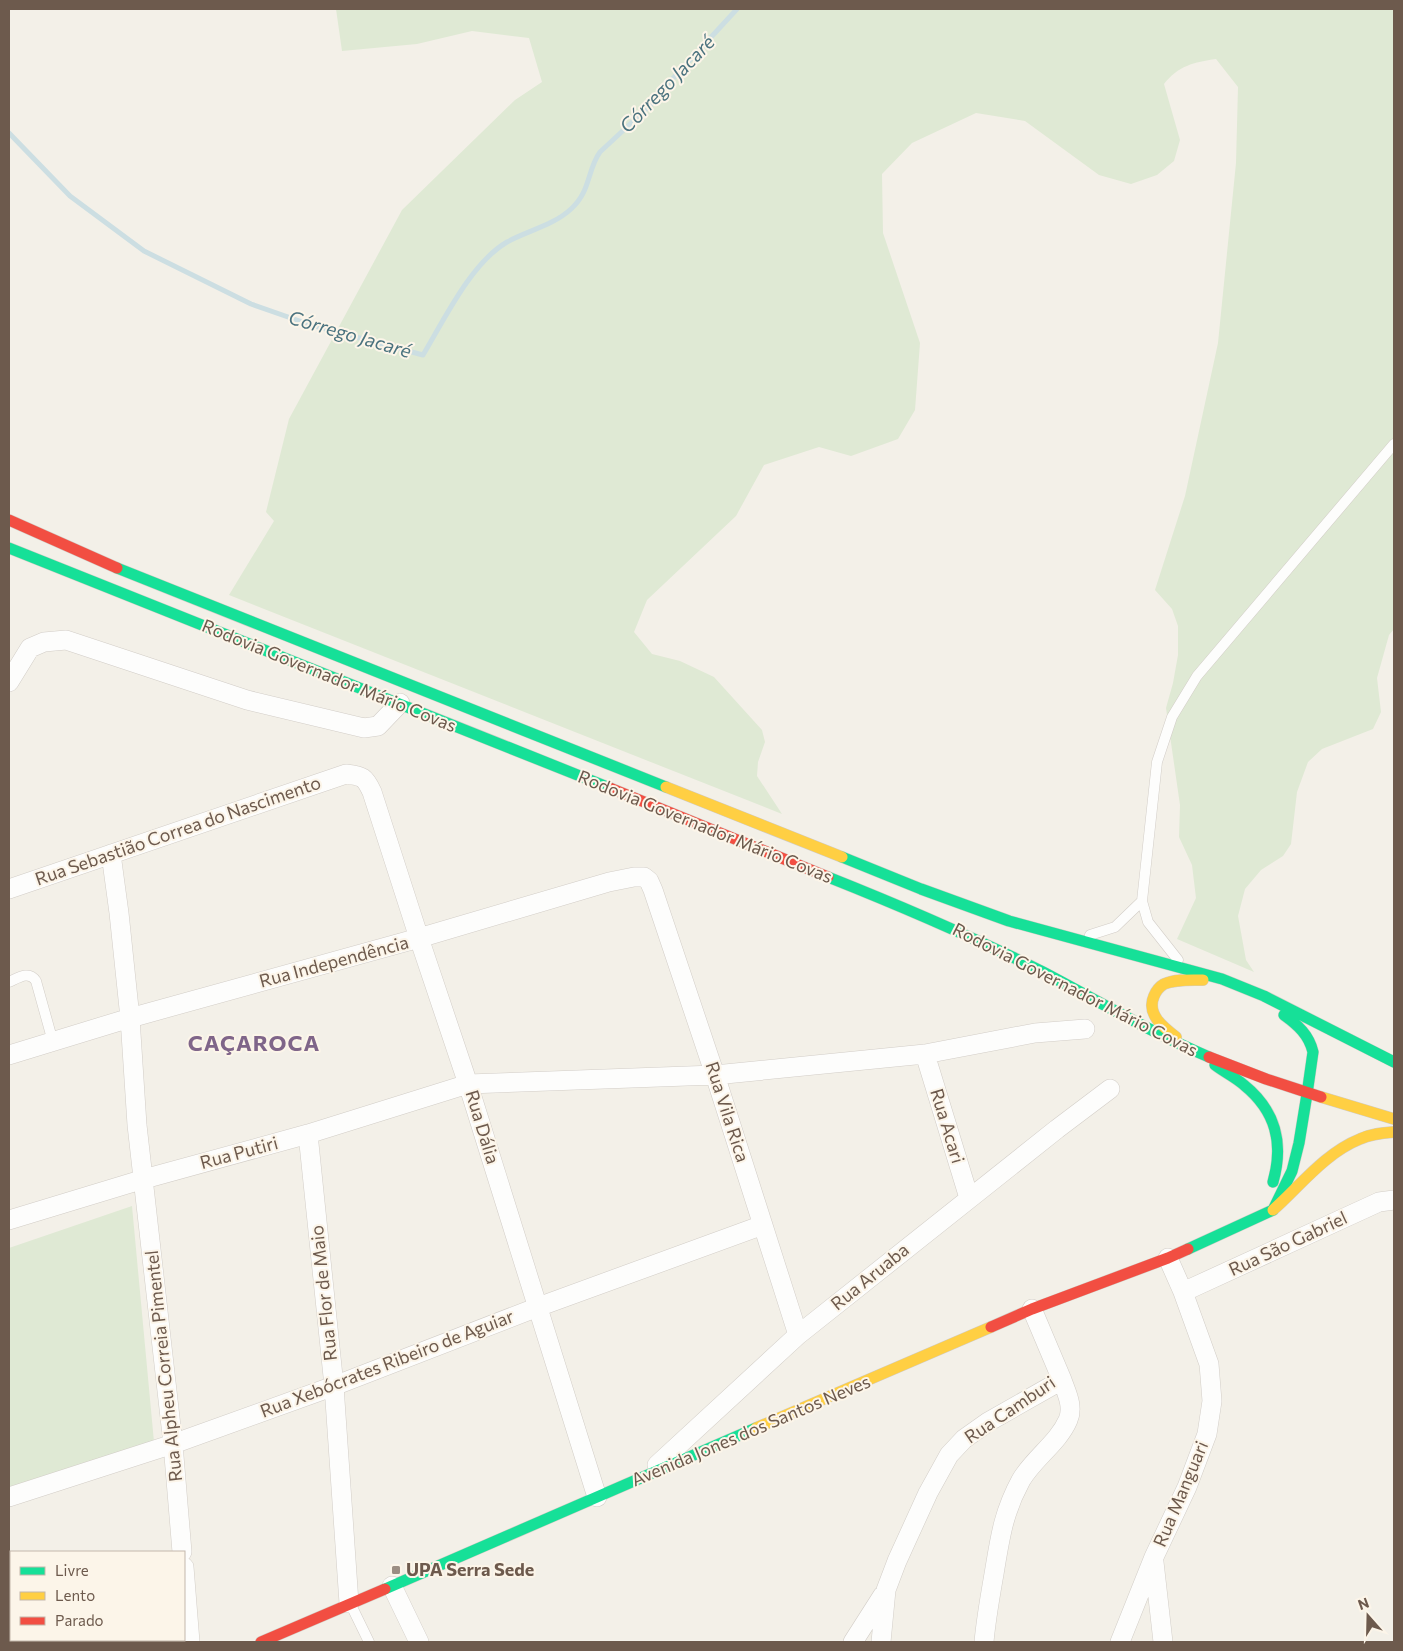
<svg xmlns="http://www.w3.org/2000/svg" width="1403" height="1651" font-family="Commissioner,sans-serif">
	<rect width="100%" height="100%" fill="#f3f0e8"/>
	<path fill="#dfe9d4" d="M336 9H1394V629L1389 635 1377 678 1381 712 1373 729 1322 749 1308 762 1297 792 1291 844 1283 856 1261 870 1245 889 1238 916 1246 960 1254 972 1177 939 1196 898 1192 865 1179 837 1180 805 1166 708 1173 683 1178 655V626L1172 609 1155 590 1185 496 1218 343 1236 163 1238 87 1216 59C1194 62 1178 66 1164 84L1180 140 1174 161 1157 175 1131 184 1099 175 1025 121 976 113 912 143 882 174 883 233 920 343 915 410 898 439 851 456 819 447 764 465 736 516 647 600 634 632 652 654 680 661 714 677 762 730 765 742 758 762 757 776 782 814 229 595 274 521 266 512 289 419 402 210 515 100 542 82 529 38 472 31 417 44 342 51Z
		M132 1206 154 1442 9 1489V1248Z"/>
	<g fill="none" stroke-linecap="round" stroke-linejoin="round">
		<path stroke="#ccdee2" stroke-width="5" d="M9 133 70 196 144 251 251 304 311 325 423 355C444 320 471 263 507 242 527 231 554 225 571 209 591 191 587 170 600 152L657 99 666 86 737 9"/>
		<g stroke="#d2cdc7" stroke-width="11">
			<path id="lane" d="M1090 935 1115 927 1142 901
				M1178 960 1148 922 1142 901 1157 762 1172 717 1197 676 1394 444
				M9 982C18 978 29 970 36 981L53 1042
				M351 1605 369 1642"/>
		</g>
		<g stroke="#d2cdc7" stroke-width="20">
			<path id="street" d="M9 682 30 648 44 642 66 640 247 700 364 728 378 726 400 703
				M111 854 119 913 130 1018 137 1125 173 1444 182 1552
				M9 889 346 774C363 776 365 777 372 792L419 938 468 1084 597 1497
				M925 1054 969 1198
				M9 1055 130 1018 419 938 609 882 634 877H644L649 881 653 890 715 1075 798 1335
				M308 1134 334 1386 349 1603
				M9 1220 144 1179 308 1134 468 1084 715 1075 925 1054 1035 1033 1085 1029
				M1183 1292 1379 1202 1394 1200
				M657 1465 798 1335 1057 1129 1110 1089
				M9 1497 173 1444 334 1386 538 1307 763 1225
				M1154 1562 1163 1642
				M184 1567 190 1642
				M392 1586 419 1642
				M853 1642 883 1595
				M881 1642 886 1590 897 1561 928 1493 949 1455 964 1439 988 1422 1062 1380 1032 1309
				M984 1642C986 1619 990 1597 994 1574 1000 1538 1003 1513 1021 1480 1034 1458 1058 1443 1068 1420 1074 1406 1066 1392 1062 1380
				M1120 1642 1154 1557 1187 1487 1207 1434 1212 1401 1209 1364 1183 1292 1168 1258"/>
		</g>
		<g stroke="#d1ccc5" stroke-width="12">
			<path id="fast" d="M9 548 610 788
				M117 568 666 787
				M842 857 921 889 1009 921 1222 979 1264 996 1394 1062
				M828 877C901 906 973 937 1043 972 1098 1001 1152 1033 1209 1057
				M1284 1015C1298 1025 1309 1035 1313 1052L1307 1094
				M1215 1065C1224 1072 1235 1077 1244 1085 1276 1111 1284 1143 1273 1182
				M1188 1249 1273 1210 1292 1171 1299 1143 1307 1094
				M385 1589 756 1428"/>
		</g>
		<g stroke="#d1ccc5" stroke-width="12">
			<path id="slow" d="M666 787 842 857
				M1176 1037C1163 1027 1146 1014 1154 996 1156 991 1159 987 1164 984 1176 979 1190 980 1203 980
				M1321 1097 1394 1119
				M1273 1210C1300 1186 1325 1153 1360 1139 1371 1134 1382 1133 1394 1132
				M756 1428 991 1327"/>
		</g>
		<g stroke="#d1ccc5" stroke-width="12">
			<path id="jam" d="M9 520 117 568
				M610 788 828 877
				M1209 1057 1266 1079 1321 1097
				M991 1327 1032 1309 1168 1258 1188 1249
				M261 1642 385 1589"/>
		</g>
		<use href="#lane" stroke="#fdfdfc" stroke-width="10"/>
		<use href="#street" stroke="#fdfdfc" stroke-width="19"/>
		<use href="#fast" stroke="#16e098" stroke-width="11"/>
		<use href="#slow" stroke="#ffcf43" stroke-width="11"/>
		<use href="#jam" stroke="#f24e42" stroke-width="11"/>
	</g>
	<rect fill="#9c8e83" stroke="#fcf5e9" stroke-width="2" x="391" y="1565" width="10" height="10" rx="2.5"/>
	<g text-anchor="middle" stroke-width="4" stroke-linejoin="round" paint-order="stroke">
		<g font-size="18" fill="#6d5a4d" stroke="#fcf5e9">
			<text transform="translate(329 676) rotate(22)" y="6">Rodovia Governador Mário Covas</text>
			<text transform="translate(705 827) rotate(22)" y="6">Rodovia Governador Mário Covas</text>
			<text transform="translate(178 831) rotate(-19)" y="6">Rua Sebastião Correa do Nascimento</text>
			<text transform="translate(334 962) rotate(-15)" y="6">Rua Independência</text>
			<text transform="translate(1075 990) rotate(27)" y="6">Rodovia Governador Mário Covas</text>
			<text transform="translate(727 1112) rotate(72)" y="6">Rua Vila Rica</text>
			<text transform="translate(947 1126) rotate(73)" y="6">Rua Acari</text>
			<text transform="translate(482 1127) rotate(73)" y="6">Rua Dália</text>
			<text transform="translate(239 1153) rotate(-15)" y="6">Rua Putiri</text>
			<text transform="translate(1288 1244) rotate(-25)" y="6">Rua São Gabriel</text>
			<text transform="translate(870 1277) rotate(-39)" y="6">Rua Aruaba</text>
			<text transform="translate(324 1293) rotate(-96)" y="6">Rua Flor de Maio</text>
			<text transform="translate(387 1364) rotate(-21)" y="6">Rua Xebócrates Ribeiro de Aguiar</text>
			<text transform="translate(164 1366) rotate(-96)" y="6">Rua Alpheu Correia Pimentel</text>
			<text transform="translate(1010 1410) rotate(-34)" y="6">Rua Camburi</text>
			<text transform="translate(751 1431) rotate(-23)" y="6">Avenida Jones dos Santos Neves</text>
			<text transform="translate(1181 1494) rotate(-67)" y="6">Rua Manguari</text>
		</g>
		<g font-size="18" font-weight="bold" fill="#6d5a4d" stroke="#fcf5e9" text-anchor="start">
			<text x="406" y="1576">UPA Serra Sede</text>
		</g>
		<g font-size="19" font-style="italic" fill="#4a727e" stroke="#fcf5e9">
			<text transform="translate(667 84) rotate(-46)" y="7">Córrego Jacaré</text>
			<text transform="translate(350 334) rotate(16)" y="7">Córrego Jacaré</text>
		</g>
		<g font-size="22" font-weight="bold" letter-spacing="1" fill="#7f6589" stroke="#fcf5e9">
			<text x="254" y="1051">CAÇAROCA</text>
		</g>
	</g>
	<rect width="1403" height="1651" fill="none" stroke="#6d5a4d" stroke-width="20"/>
	<rect x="10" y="1551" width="175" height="90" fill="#fcf5e9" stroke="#c3b7ab"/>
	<rect x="20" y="1567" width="25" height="8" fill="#16e098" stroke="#c3b7ab"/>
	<text x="55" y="1576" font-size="15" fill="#6d5a4d">Livre</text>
	<rect x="20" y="1592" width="25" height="8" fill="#ffcf43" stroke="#c3b7ab"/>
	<text x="55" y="1601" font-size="15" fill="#6d5a4d">Lento</text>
	<rect x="20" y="1617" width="25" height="8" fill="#f24e42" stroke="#c3b7ab"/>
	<text x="55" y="1626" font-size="15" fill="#6d5a4d">Parado</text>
	<g transform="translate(1368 1616) rotate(340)" stroke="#fcf5e9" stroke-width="4" paint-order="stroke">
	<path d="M0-4L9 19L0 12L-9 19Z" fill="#6d5a4d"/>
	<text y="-8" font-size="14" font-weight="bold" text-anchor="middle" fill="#6d5a4d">N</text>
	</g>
</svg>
